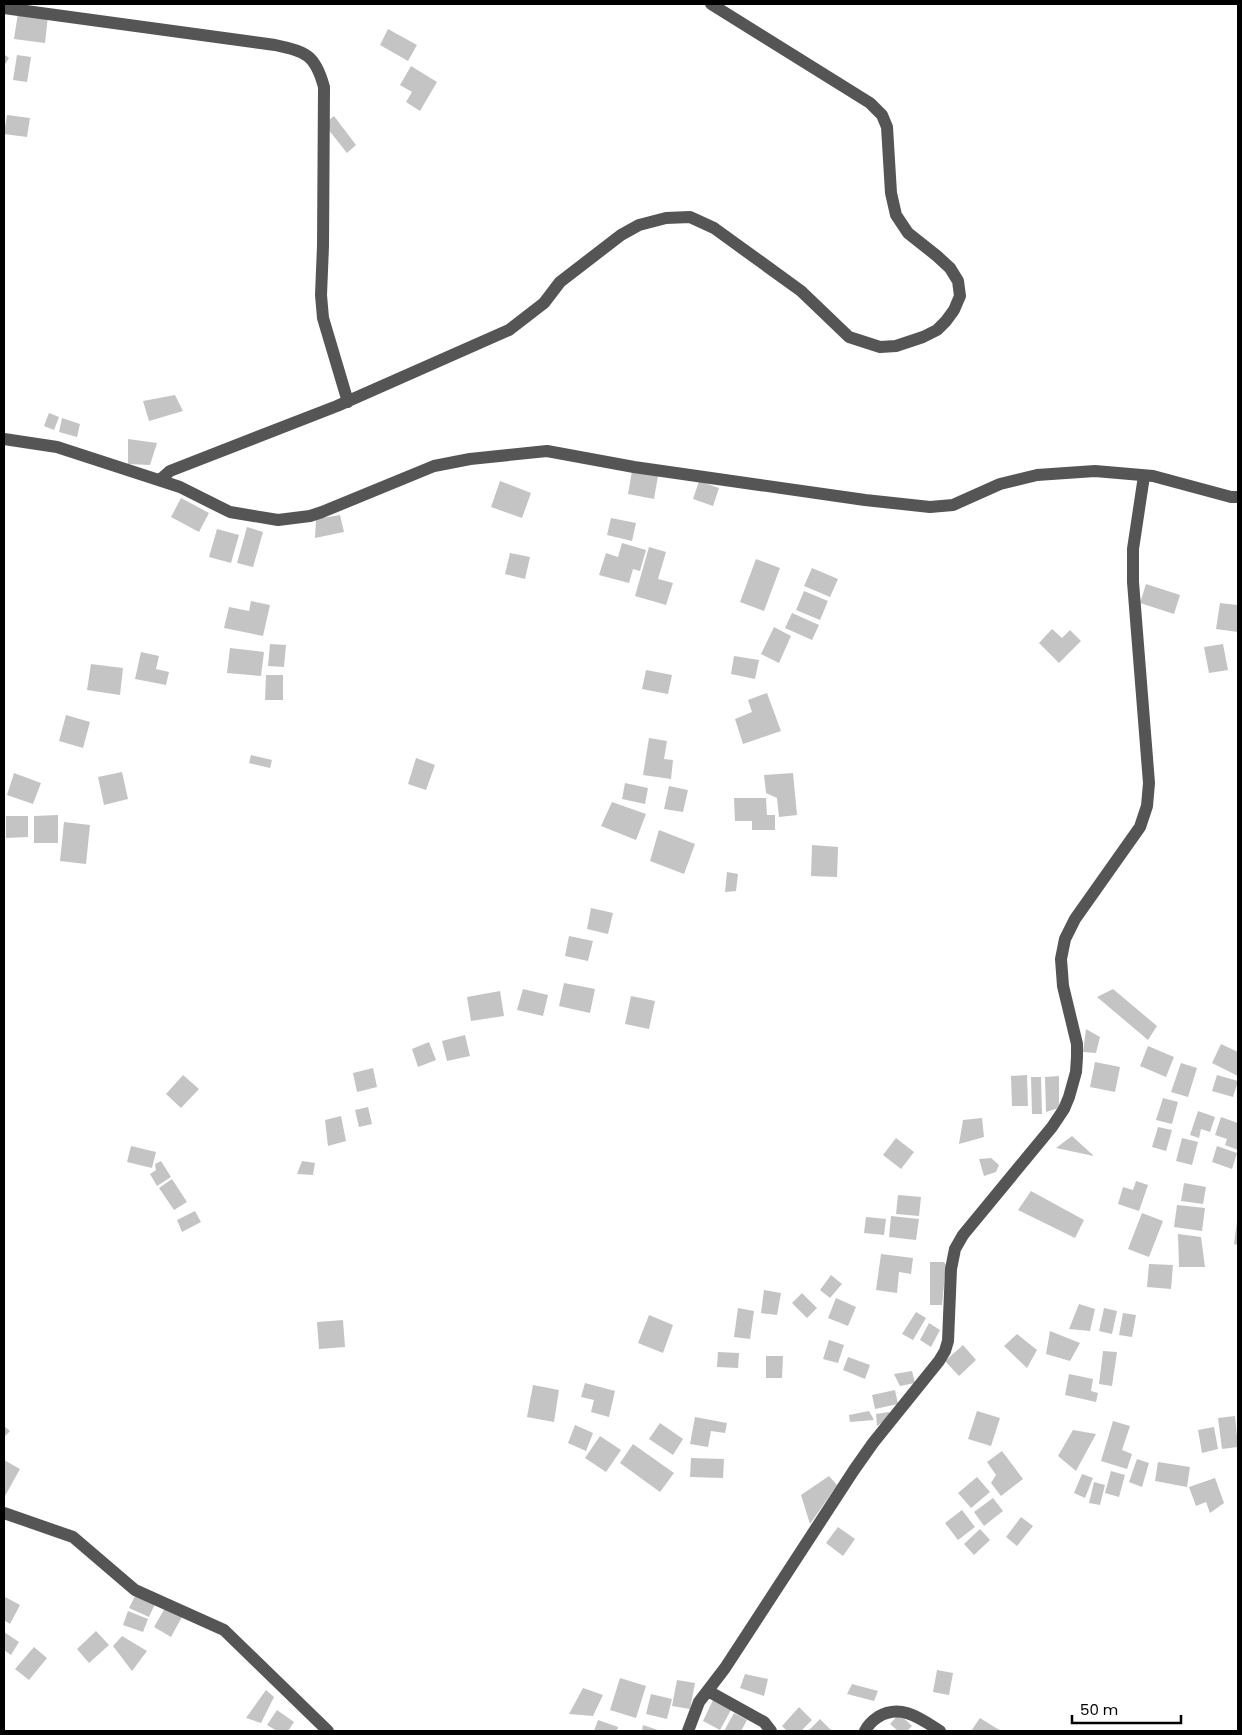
<svg xmlns="http://www.w3.org/2000/svg" width="1242" height="1735" font-family="Poppins,sans-serif">
	<rect width="100%" height="100%" fill="#fff"/>
	<path fill="#c4c4c4" d="M18 13 48 16 45 43 14 39Z
		M388 29 417 45 408 61 380 45Z
		M4 54 9 58 4 66Z
		M17 55 31 57 27 82 13 80Z
		M411 66 437 82 420 111 406 102 412 92 400 85Z
		M7 115 30 118 27 137 4 134Z
		M334 116 356 145 347 153 324 124Z
		M175 395 183 411 149 421 143 401Z
		M49 413 59 417 54 430 44 426Z
		M62 418 80 424 77 437 59 432Z
		M128 439 157 443 150 465 128 464Z
		M632 471 658 476 654 499 628 494Z
		M500 481 531 493 522 518 491 507Z
		M699 481 719 488 713 506 693 499Z
		M181 498 209 513 199 532 171 517Z
		M340 515 344 532 315 538 316 519Z
		M611 518 636 523 632 541 607 535Z
		M247 527 263 532 253 567 237 563Z
		M217 529 239 535 231 563 209 557Z
		M622 543 646 550 640 571 633 569 629 583 599 575 606 553 618 557Z
		M649 547 666 552 658 579 673 583 666 605 635 596Z
		M510 553 530 557 525 579 505 574Z
		M756 559 780 568 764 611 740 602Z
		M812 568 838 579 830 597 804 586Z
		M1146 584 1180 595 1174 614 1140 603Z
		M804 591 828 601 820 620 796 610Z
		M251 601 270 605 263 636 224 628 229 607 249 611Z
		M1220 603 1238 605V632L1216 629Z
		M792 613 819 625 812 640 785 628Z
		M774 627 791 636 779 663 761 654Z
		M1052 629 1062 638 1070 630 1081 641 1059 663 1039 643Z
		M270 644 286 645 284 667 268 666Z
		M1223 644 1228 670 1209 673 1204 647Z
		M230 648 264 652 261 676 227 673Z
		M141 652 159 656 156 669 169 672 166 685 135 679Z
		M734 656 759 660 755 679 731 674Z
		M91 664 123 668 120 695 87 690Z
		M646 670 672 675 668 694 642 689Z
		M266 675H283V700H265Z
		M767 693 781 731 743 744 735 719 752 712 748 700Z
		M66 715 90 722 83 748 59 741Z
		M649 738 667 741 664 759 673 760 671 779 643 775Z
		M251 755 272 760 270 768 249 763Z
		M416 758 435 765 426 790 408 784Z
		M122 772 128 799 104 805 98 777Z
		M14 773 41 783 33 804 7 795Z
		M793 773 797 815 779 817 777 798 766 793 764 775Z
		M625 783 648 788 645 804 622 799Z
		M669 786 688 790 683 812 664 809Z
		M734 798H766L767 815H775V830H752V821H735Z
		M612 802 646 814 636 840 601 826Z
		M58 815V843H34V816Z
		M6 816H28V837L6 838Z
		M64 822 90 825 86 864 60 861Z
		M659 830 695 844 684 874 650 861Z
		M812 845 838 847 837 877 811 876Z
		M727 872 738 874 736 891 725 892Z
		M591 908 613 913 608 934 587 929Z
		M569 936 593 941 588 961 565 956Z
		M564 983 595 989 590 1013 559 1006Z
		M523 989 548 995 543 1016 517 1010Z
		M1113 989 1157 1026 1148 1040 1097 997Z
		M500 991 504 1016 471 1021 467 997Z
		M631 996 655 1001 649 1029 625 1024Z
		M1086 1029 1100 1037 1096 1053 1083 1052Z
		M465 1035 470 1056 447 1061 442 1041Z
		M429 1042 436 1060 418 1067 412 1049Z
		M1221 1044 1238 1052V1076L1212 1063Z
		M1148 1046 1174 1057 1166 1077 1140 1066Z
		M1095 1062 1120 1067 1115 1092 1090 1087Z
		M1181 1063 1197 1068 1188 1097 1171 1092Z
		M373 1068 377 1087 357 1092 353 1073Z
		M183 1075 199 1089 181 1108 166 1094Z
		M1027 1075 1028 1106H1012L1011 1076Z
		M1217 1075 1238 1081 1233 1097 1212 1091Z
		M1059 1076V1108L1046 1112 1045 1077Z
		M1031 1077H1041L1042 1114H1032Z
		M1163 1098 1178 1102 1172 1124 1156 1120Z
		M368 1107 372 1124 359 1127 355 1110Z
		M1198 1111 1215 1117 1210 1132 1201 1129 1199 1138 1190 1135Z
		M341 1116 346 1141 328 1146 325 1120Z
		M1221 1117 1238 1123V1150L1225 1145 1227 1139 1215 1135Z
		M982 1118 984 1137 959 1144 963 1120Z
		M1158 1127 1172 1130 1166 1151 1152 1147Z
		M1072 1136 1094 1156 1056 1148Z
		M896 1138 914 1152 901 1169 883 1155Z
		M1182 1138 1198 1142 1192 1165 1176 1161Z
		M131 1146 156 1152 152 1168 127 1162Z
		M1217 1146 1237 1153 1232 1169 1212 1162Z
		M991 1158 999 1165 996 1172 984 1176 979 1159Z
		M161 1161 171 1177 157 1186 150 1174 156 1170 155 1164Z
		M302 1161 315 1163 313 1175 297 1174Z
		M172 1179 187 1202 174 1210 159 1188Z
		M1136 1181 1148 1185 1139 1211 1118 1204 1123 1187 1133 1190Z
		M1184 1183 1206 1187 1203 1204 1181 1201Z
		M1031 1191 1084 1220 1075 1238 1018 1210Z
		M898 1195 921 1197 919 1216 896 1214Z
		M1177 1205 1205 1208 1202 1231 1174 1227Z
		M195 1211 201 1222 182 1232 177 1220Z
		M1142 1213 1163 1221 1149 1257 1128 1249Z
		M891 1216 919 1219 916 1240 889 1237Z
		M866 1217 886 1219 884 1235 864 1233Z
		M1237 1222H1238V1245L1234 1244Z
		M1178 1234 1201 1237 1205 1267H1179Z
		M881 1254 913 1258 911 1274 899 1272 897 1293 876 1290Z
		M930 1262H944L946 1265 942 1305H930Z
		M1149 1264 1173 1265 1171 1289 1147 1287Z
		M831 1275 842 1284 830 1298 820 1290Z
		M764 1290 781 1293 777 1315 761 1313Z
		M802 1293 817 1308 807 1318 792 1303Z
		M836 1298 856 1307 848 1326 828 1318Z
		M1079 1304 1095 1309 1090 1331 1069 1329Z
		M738 1308 754 1311 750 1339 734 1337Z
		M1104 1308 1117 1311 1112 1334 1099 1331Z
		M916 1312 926 1318 913 1340 902 1334Z
		M1123 1313 1136 1315 1132 1337 1119 1335Z
		M649 1315 673 1325 663 1353 638 1343Z
		M343 1320 345 1347 319 1349 317 1322Z
		M929 1323 940 1330 931 1347 920 1340Z
		M1050 1331 1080 1343 1070 1361 1046 1354Z
		M1017 1334 1037 1350 1027 1368 1004 1346Z
		M829 1340 844 1345 838 1363 823 1359Z
		M963 1345 976 1360 959 1376 945 1361Z
		M1103 1351 1117 1352 1112 1386 1099 1384Z
		M718 1352 739 1353 738 1368 717 1367Z
		M766 1356H783L782 1378H766Z
		M848 1357 870 1365 865 1379 843 1370Z
		M912 1371 915 1383 900 1386 894 1374Z
		M1069 1374 1093 1379 1091 1391 1098 1393 1096 1402 1065 1395Z
		M585 1383 615 1391 609 1417 591 1412 594 1400 581 1397Z
		M533 1385 559 1390 554 1422 527 1417Z
		M895 1390 898 1404 875 1409 872 1395Z
		M869 1411 874 1420 850 1422 849 1415Z
		M977 1411 1000 1418 991 1446 968 1439Z
		M889 1412 890 1417 877 1426 876 1414Z
		M1235 1416 1238 1447 1222 1449 1218 1418Z
		M695 1417 727 1423 725 1433 711 1431 708 1447 690 1444Z
		M1113 1421 1130 1426 1122 1450 1132 1454 1127 1469 1101 1461Z
		M660 1423 683 1439 673 1455 649 1439Z
		M575 1425 593 1433 586 1451 568 1443Z
		M4 1426 10 1431 4 1437Z
		M1214 1427 1218 1449 1202 1453 1198 1430Z
		M1073 1430 1096 1434 1076 1471 1058 1456Z
		M600 1436 621 1450 606 1472 585 1458Z
		M633 1444 674 1473 660 1492 620 1463Z
		M1002 1451 1023 1479 1001 1496 991 1483 996 1475 987 1462Z
		M691 1458 724 1459 723 1478 690 1477Z
		M1137 1459 1149 1463 1142 1487 1129 1482Z
		M4 1460 20 1469 5 1496H4Z
		M1158 1462 1190 1467 1187 1487 1155 1481Z
		M1111 1471 1125 1475 1119 1497 1105 1493Z
		M1082 1474 1093 1478 1085 1498 1074 1493Z
		M829 1476 837 1485 810 1524 801 1495Z
		M977 1477 990 1492 971 1508 958 1493Z
		M1215 1478 1224 1503 1210 1513 1206 1502 1196 1506 1189 1487Z
		M1094 1482 1105 1485 1100 1505 1089 1503Z
		M993 1498 1003 1511 984 1526 974 1512Z
		M962 1510 975 1527 958 1540 945 1523Z
		M1021 1517 1033 1526 1017 1546 1006 1537Z
		M838 1527 855 1539 843 1556 826 1543Z
		M980 1529 990 1540 974 1555 964 1544Z
		M135 1596 155 1604 149 1617 129 1608Z
		M5 1597 20 1605 10 1624 4 1620V1600Z
		M165 1608 182 1617 171 1637 154 1627Z
		M128 1611 148 1619 143 1632 123 1625Z
		M96 1631 109 1645 89 1663 77 1649Z
		M4 1632 19 1642 11 1655 4 1650Z
		M122 1636 147 1651 132 1671 113 1646Z
		M34 1647 47 1658 29 1680 15 1669Z
		M937 1670 953 1673 949 1695 933 1692Z
		M745 1674 768 1679 764 1696 740 1688Z
		M620 1678 646 1686 636 1718 610 1710Z
		M677 1680 695 1683 690 1709 672 1706Z
		M852 1684 878 1691 874 1701 847 1694Z
		M583 1688 603 1695 593 1716 569 1714Z
		M266 1690 274 1697 261 1723 246 1718Z
		M651 1694 672 1699 667 1719 646 1714Z
		M713 1700 731 1710 720 1730 703 1721Z
		M799 1707 812 1720 801 1731H787L782 1726Z
		M277 1710 294 1722 288 1731H277L267 1725Z
		M734 1713 747 1720 741 1731H724Z
		M899 1714 912 1726 907 1731H898L890 1724Z
		M980 1718 1001 1731H971Z
		M820 1719 832 1731H808Z
		M598 1720 618 1727 617 1731H594Z
		M643 1725 661 1731H642Z"/>
	<g fill="none" stroke-linecap="round" stroke-linejoin="round">
		<path stroke="#555" stroke-width="12" d="M4 8 275 45C306 52 315 54 324 87L323 246 321 295 323 318 348 402
			M4 439 57 447 180 487 230 512 278 520 310 516 322 512 434 466 470 459 547 451 634 467 865 500 930 507 953 505 1000 484 1037 475 1095 471 1153 476 1231 497H1238
			M160 480 170 471 337 406 509 330 544 303 560 282 621 235 639 225 666 218 690 217 714 228 801 291 849 337 880 347 896 346 923 337 937 330 946 321 954 310 960 296 958 281 950 268 937 256 908 233 896 215 891 193 887 127 882 115 870 103 711 4
			M4 1513 73 1537 135 1590 224 1630 328 1731
			M708 1691 764 1722 771 1731
			M688 1731 699 1702 725 1668 854 1470 873 1443 939 1361 945 1351 948 1341 951 1269 955 1249 963 1235 1052 1127 1064 1109 1069 1097 1076 1072 1077 1057V1044L1063 986 1061 959 1065 939 1075 919 1140 827 1147 806 1149 783 1133 582V549L1144 476
			M865 1731C868 1725 872 1721 878 1717 901 1703 921 1719 940 1731"/>
	</g>
	<rect width="1242" height="1735" fill="none" stroke="#000000" stroke-width="10"/>
	<path d="M1072 1715v8h109v-8" fill="none" stroke="#000000" stroke-width="2.5"/>
	<text x="1080" y="1715" font-size="15" fill="#000000" stroke="#ffffff" stroke-width="4" paint-order="stroke">50 m</text>
</svg>
